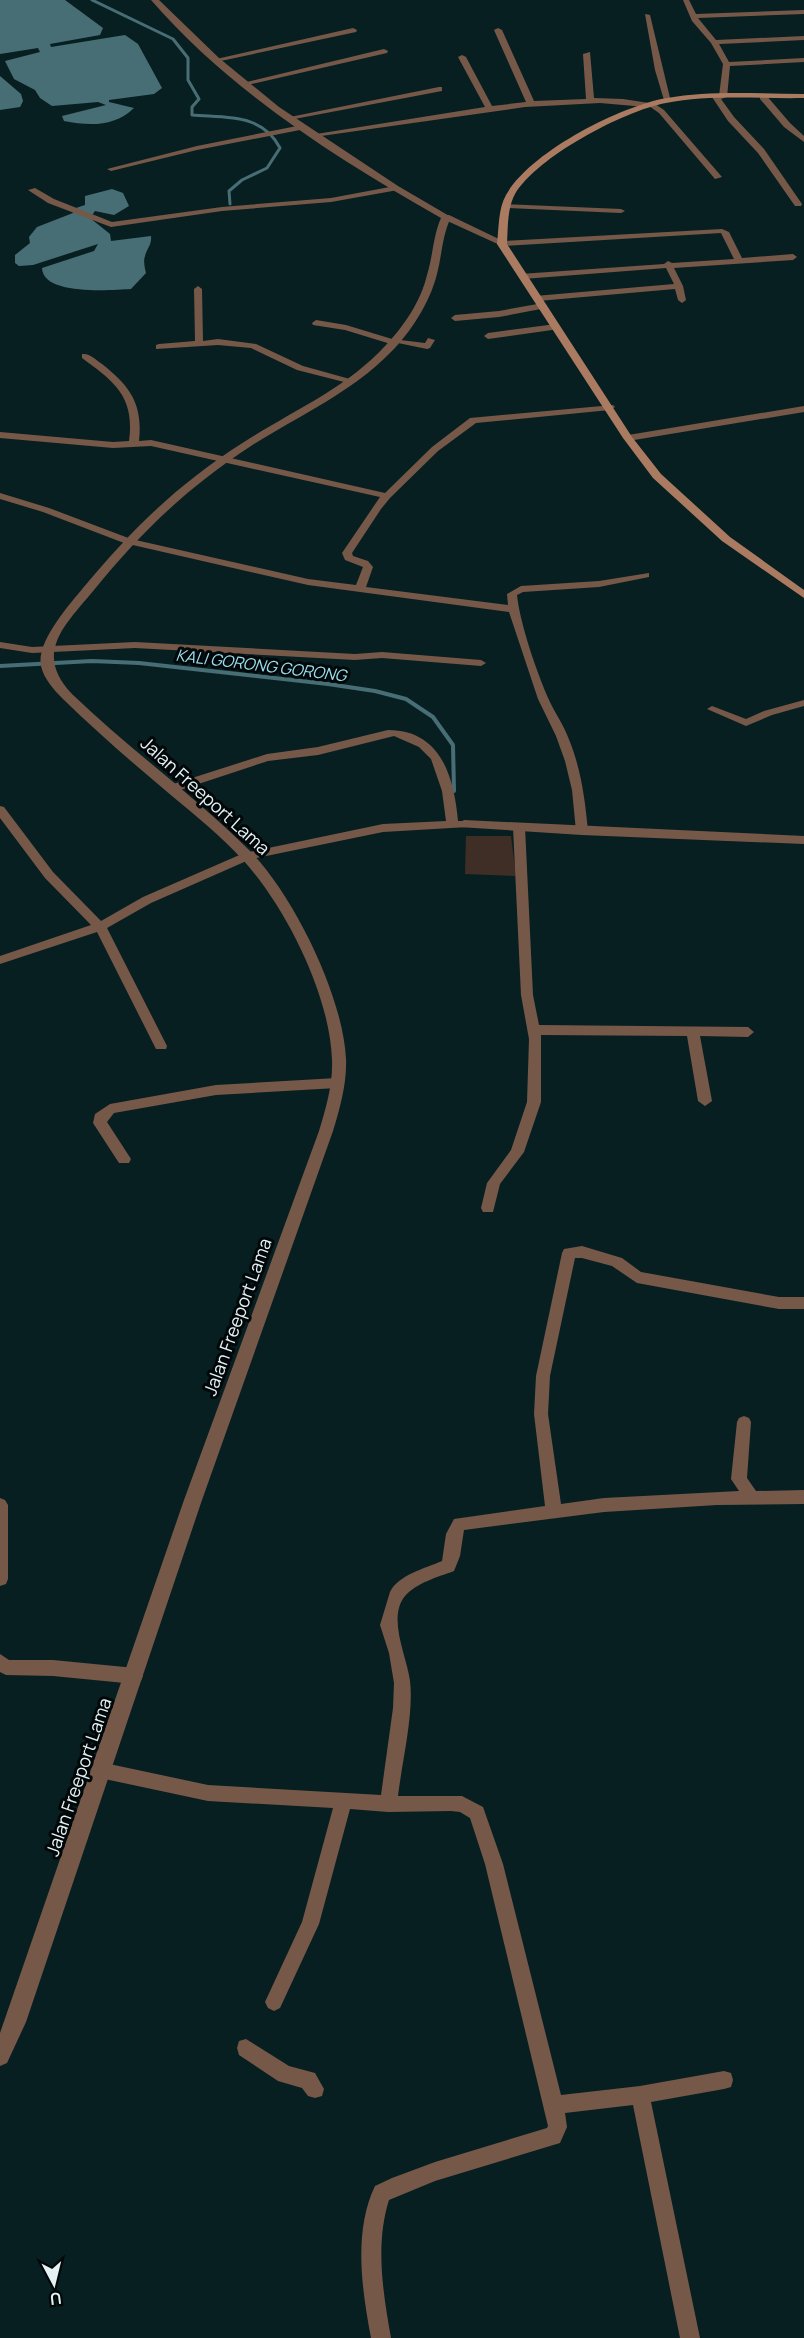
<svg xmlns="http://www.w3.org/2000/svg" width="804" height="2338" font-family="Manrope,sans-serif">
	<rect width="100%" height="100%" fill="#081f22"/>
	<path fill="#3f2e25" d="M466 836H511L516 876 465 874Z"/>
	<path fill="#486e75" d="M0 0H65L103 28 100 35 50 44 51 47 125 35 138 44 162 88 154 94 109 100V102L134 108C114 127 90 126 64 121L62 116 106 105 98 102 52 106 40 98 35 90 14 79 5 61 40 52 38 48 0 54Z
		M0 76 21 94 23 101 20 107 0 110Z
		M112 189 123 193 129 206 114 215 95 211 90 218 110 234 111 241 151 236C152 245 147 248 145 256 143 261 145 269 146 273L131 289C111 290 43 296 42 268L94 251 98 244 33 265 19 266 15 263V255L30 243 29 237 37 227 73 213V209L85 205V196Z"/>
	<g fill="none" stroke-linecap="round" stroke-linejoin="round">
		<path stroke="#486e75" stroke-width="3" d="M92 0 173 39 188 58V80L199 99 192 107V115C226 118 262 113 280 148L267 168 242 180 229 191 230 204"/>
		<path stroke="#486e75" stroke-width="4" d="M0 666 92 661 139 663 328 684 375 691 406 699 433 717 453 745 454 791"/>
		<path fill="#765848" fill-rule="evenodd" d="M683 0H689L696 14 804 10V14L698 18 716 40 804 36V40L719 44 729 62 804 58V62L730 66 727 97 721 99 734 117 764 149 802 204 801 206H795L758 153 728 121 712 97 716 95 719 96 723 64 711 43 692 21Z
			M645 14 650 15 671 102 664 100 655 70Z
			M353 28 357 30 356 32 216 62 212 60Z
			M498 28 502 30 534 101 586 99 583 54 590 52 594 98 623 99 649 103 652 102 664 110 722 177 715 179 659 113 649 106 646 107 600 103 525 107 314 137 310 135 485 107 458 57 462 55 466 57 492 106 526 102 494 30Z
			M384 49 388 51 387 53 247 85 243 83Z
			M439 87H442V91L289 120 285 118Z
			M760 95H766L790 123 804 136V142L784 127 760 99Z
			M302 125H305V129L197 150 111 171 107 169 197 146Z
			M395 186H398V190L331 202 222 211 111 227 48 203 28 190 35 188 54 199 112 222 222 207 331 198Z
			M504 204 621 209 625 211 621 213 507 208H504Z
			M443 215H449L503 241 722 229 729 232 742 258 793 254 797 257 793 260 674 268 683 286 686 300 682 303 678 300 675 289 538 301 534 298 535 296 674 284 666 268 523 279 519 276 520 274 664 264 668 261 672 263 734 259 721 233 502 246 443 219Z
			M198 286 202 289 203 341 218 339 256 344 303 366 357 381 352 384 297 370 251 348 218 345 156 349V345L159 344 195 341 194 289Z
			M543 303 547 306 546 308 499 317 455 321 451 318 455 315 499 311Z
			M316 320 346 325 392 339 425 343 428 338 435 340 430 348 427 349 398 343 394 345 345 330 313 325 312 323Z
			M556 324 559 325V329L488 339 484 336 488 333Z
			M82 354C90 353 96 360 102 364 130 386 143 404 139 441L151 440 385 493 432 447 470 418 613 405 615 407 610 410 476 423 438 451 390 498 381 509 352 553 353 556 368 561 373 567 366 587 508 605 507 594 521 586 599 581 649 573V577L599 587 523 592 517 595C520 624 537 673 549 700 555 713 563 724 568 737 581 768 585 799 588 831L586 834 582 835 576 831 572 790 565 761 556 736 538 699 509 612 308 585 124 543 43 512 0 499V493L49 508 131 539 308 579 356 585 363 567 345 560 342 553 380 497 151 446 113 448 0 438V432L113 442 129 441C135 397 115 382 82 358Z
			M804 406V412L628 441 623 438 628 435Z
			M0 642 32 647 135 642 355 654 382 652 481 660 486 663 481 666 382 658 355 660 135 648 32 653 0 648Z
			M804 700V706L772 715 746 726 707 709 712 706 746 719 764 711Z
			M388 730C441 730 454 777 458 821H468L470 824 468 827 383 832 251 859 151 903 107 928 167 1046 166 1049H156L97 932 0 964V956L91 925 45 878 0 818V806L4 807 53 872 101 921 143 897 244 853 383 824 446 821 442 791 431 759 419 747 394 736 318 755 268 761 171 793 165 789 167 786 267 754 318 747Z
			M519 823 525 827 533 995 539 1025 748 1027 754 1032 748 1037 700 1036 712 1101 705 1106 698 1101 687 1036 541 1035V1102L524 1152 500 1184 493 1212H483L481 1208 487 1183 511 1150 527 1102 529 1039 521 995 513 827Z
			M337 1078 344 1083 337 1088 216 1095 114 1113 107 1122 131 1159 129 1163H119L93 1123 95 1114 110 1104 216 1085Z
			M582 1246 622 1258 641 1272 779 1297H804V1309H779L637 1283 612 1266 582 1258H575L550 1376 548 1414 561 1504 604 1498 739 1491 731 1479 737 1422 739 1418 744 1416 749 1418 751 1422 747 1478 756 1491 804 1490V1504L717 1505 604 1512 464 1530 460 1556 454 1571C438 1577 416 1583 405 1596 387 1618 407 1656 410 1681 414 1714 402 1762 398 1796H462L483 1807 503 1864 561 2095 640 2086 724 2071 731 2073 733 2080 731 2087 724 2089 651 2102 700 2338H680L633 2105 565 2113 567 2127 560 2143 435 2181 389 2200C375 2244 383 2293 391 2338H371C362 2290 353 2232 375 2186L392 2178 435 2162 547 2128 548 2126 485 1864 470 1818 460 1812 451 1811 388 1812 350 1809 319 1924 280 2008 274 2011 268 2008 265 2002 302 1922 333 1808 208 1801 100 1778 94 1776 92 1770 94 1764 100 1762 208 1785 381 1795 393 1708 394 1683 389 1653 380 1625 390 1592C398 1575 426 1568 442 1561L446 1534 454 1519 545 1506 534 1414 536 1376 562 1253 564 1249Z
			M0 1498 5 1500 8 1505V1579L6 1584 0 1586Z
			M0 1654 9 1660H53L135 1668 141 1671 143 1676 141 1681 135 1684 53 1676 6 1675 0 1672Z
			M246 2039 289 2066 315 2073 324 2089 322 2096 315 2098 308 2096 302 2088 278 2081 239 2055 237 2048 239 2041Z"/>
		<path fill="#765848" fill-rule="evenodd" d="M151 0H159L219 58 279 107 398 186 451 217C442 236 442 255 437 274 430 302 411 332 391 352 351 393 298 416 251 446 188 487 141 532 94 590 65 625 33 653 72 694 129 749 194 795 250 851 294 896 343 996 346 1059 347 1083 340 1108 333 1131L202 1500 26 2022 7 2063 0 2066V2033L184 1500 319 1131C326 1108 333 1084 332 1060 330 995 286 907 243 860 221 836 196 816 172 796 135 765 98 733 63 699 54 690 44 679 41 666 36 642 69 605 83 588 133 528 178 484 244 442 292 411 347 388 386 345 404 326 421 301 427 275 433 256 433 236 441 218 337 159 230 91 151 0Z
			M464 820 804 836V844L582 835 459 827 458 824Z"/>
		<path fill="#ab7b61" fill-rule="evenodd" d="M804 94V98C759 99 711 94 666 103 623 111 537 157 515 194 507 209 508 228 507 244L632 437 661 474 730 537 804 590V598L722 541 653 478 623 438 497 244C499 228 498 209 506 195 530 152 620 106 667 98 712 90 759 94 804 94Z"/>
	</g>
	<g text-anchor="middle" stroke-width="6" stroke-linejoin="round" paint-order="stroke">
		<g font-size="16" font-style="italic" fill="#99e2f0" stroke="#020709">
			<text transform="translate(261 665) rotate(7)" y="6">KALI GORONG GORONG</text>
		</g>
		<g font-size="18" fill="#e5f2f4" stroke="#020709">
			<text transform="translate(205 796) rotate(42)" y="6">Jalan Freeport Lama</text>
			<text transform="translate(238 1317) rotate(-70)" y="6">Jalan Freeport Lama</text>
			<text transform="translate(79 1777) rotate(-71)" y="6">Jalan Freeport Lama</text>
		</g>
	</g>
	<g transform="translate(54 2284) rotate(173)" stroke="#020709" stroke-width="4.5" paint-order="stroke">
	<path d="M0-4.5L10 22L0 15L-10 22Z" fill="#e5f2f4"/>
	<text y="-9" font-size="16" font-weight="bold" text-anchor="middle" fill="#e5f2f4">U</text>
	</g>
</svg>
